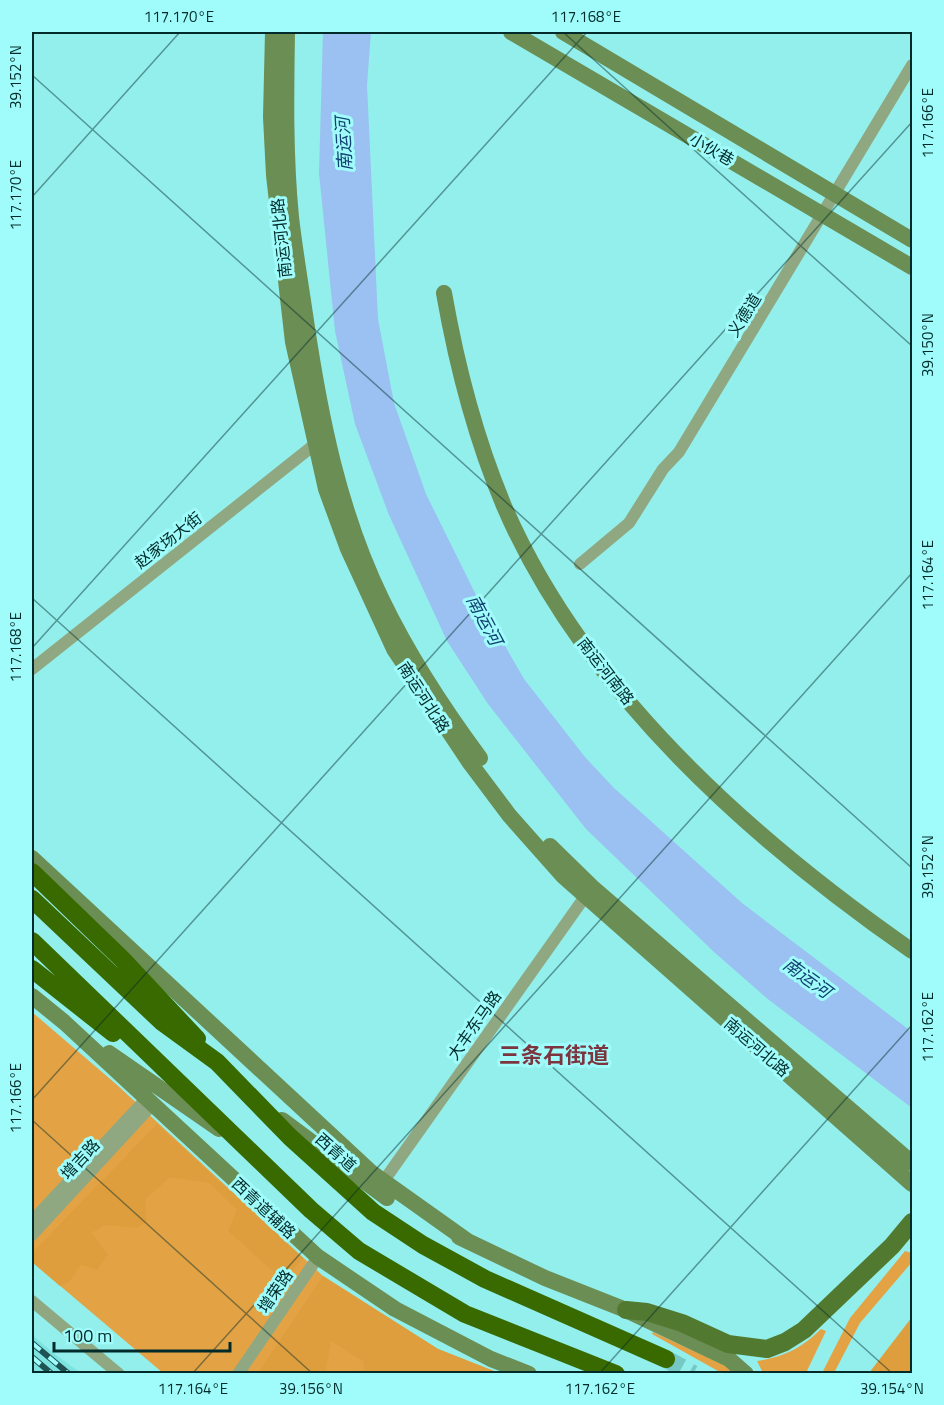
<svg xmlns="http://www.w3.org/2000/svg" width="944" height="1405" font-family="'Titillium Web','Noto Sans SC',sans-serif">
	<rect width="100%" height="100%" fill="#93efec"/>
	<path fill="#7ce3e0" d="M32 1335 56 1355 81 1373H32Z"/>
	<path fill="#e3a345" d="M32 1012 116 1084 323 1276 438 1349 499 1373H163L32 1262Z
		M905 1251 912 1253V1262L860 1323 834 1373H822L850 1318Z
		M821 1329 826 1331 806 1373H763L757 1361C784 1357 802 1348 821 1329Z
		M653 1332 724 1365 735 1373H717L718 1371 652 1334Z"/>
	<path fill="#df9e3d" d="M157 1124 303 1258 284 1281 228 1231 237 1210 209 1183 170 1177 145 1200 147 1221 138 1228 104 1225 92 1233 108 1255 97 1270 81 1265 69 1282 60 1286 32 1262V1253Z
		M323 1276 438 1349 499 1373H339L364 1370V1362L331 1341 326 1370 315 1374 258 1373Z
		M912 1317V1373H869Z"/>
	<path fill="#9ac1f1" d="M323 32H371L367 85 378 319 394 403 426 494 475 593 524 679 585 757 614 788 742 903 912 1032V1108L769 1000 714 952 586 829 488 704 447 641 389 515 355 424 335 331 319 173Z"/>
	<g fill="none" stroke-linecap="round" stroke-linejoin="round">
		<path stroke="#76c8c5" stroke-width="18" stroke-dasharray="18 9" stroke-linecap="butt" d="M666 1359 693 1374"/>
		<path stroke="#90a881" stroke-width="12" d="M580 564 629 523 663 469 679 452 912 65
			M32 669 314 445 321 443
			M383 1182 589 891
			M32 1221 146 1099
			M32 1235 152 1105
			M32 1301 119 1374
			M238 1374 318 1257"/>
		<path stroke="#6b8e54" stroke-width="16" d="M273 32 271 117 274 175 293 342 326 489 348 549 394 649 470 763 509 815 563 876 912 1184
			M287 32C286 94 285 156 291 217 295 252 301 286 306 321 320 416 339 512 382 600 409 656 443 708 480 758
			M511 32 912 267
			M563 32 912 240
			M444 293C457 367 475 437 504 506 583 690 751 839 912 951
			M550 846 592 887 912 1163
			M32 858 372 1173 469 1242
			M32 996 64 1022 318 1257 395 1309 491 1359 529 1374
			M109 1053 219 1129
			M282 1120 387 1198
			M459 1237 545 1278 626 1310 729 1359 746 1374"/>
		<path stroke="#517a30" stroke-width="18" d="M626 1310 647 1312 682 1323 728 1344 767 1349 785 1342 804 1330 892 1246 912 1222"/>
		<path stroke="#396a00" stroke-width="18" d="M32 872 122 959 197 1039
			M32 899 162 1022 217 1062 290 1137 373 1212 423 1245 485 1279 666 1359
			M32 941 311 1210 359 1251 465 1314 616 1374
			M32 969 113 1033"/>
		<g stroke="#1f5353" stroke-width="6">
			<path id="rail" d="M32 1343 69 1374
				M32 1357 52 1374"/>
		</g>
		<use href="#rail" stroke="#a0fcfa" stroke-width="4" stroke-dasharray="11" stroke-linecap="butt"/>
	</g>
	<path fill="none" stroke="#012b2b" stroke-width="1.5" stroke-opacity="0.45" d="M563 32 912 346M32 75 912 868M32 197 180 32M32 598 893 1374M32 648 587 32M32 1100 912 122M32 1120 313 1374M192 1374 912 573M599 1374 912 1025"/>
	<g text-anchor="middle" stroke-width="6" stroke-linejoin="round" paint-order="stroke">
		<g font-size="16" fill="#012b2b" stroke="#a0fcfa">
			<text transform="translate(712 149) rotate(30)" y="6">小伙巷</text>
			<text transform="translate(281 238) rotate(-96)" y="6">南运河北路</text>
			<text transform="translate(744 315) rotate(-58)" y="6">义德道</text>
			<text transform="translate(168 540) rotate(-38)" y="6">赵家场大街</text>
			<text transform="translate(606 671) rotate(52)" y="6">南运河南路</text>
			<text transform="translate(424 697) rotate(57)" y="6">南运河北路</text>
			<text transform="translate(474 1025) rotate(-55)" y="6">大丰东马路</text>
			<text transform="translate(757 1047) rotate(41)" y="6">南运河北路</text>
			<text transform="translate(336 1152) rotate(42)" y="6">西青道</text>
			<text transform="translate(80 1159) rotate(-47)" y="6">增吉路</text>
			<text transform="translate(264 1208) rotate(43)" y="6">西青道辅路</text>
			<text transform="translate(275 1291) rotate(-56)" y="6">增荣路</text>
		</g>
		<g font-size="18" font-style="italic" fill="#134173" stroke="#a0fcfa">
			<text transform="translate(344 144) rotate(-93)" y="6">南运河</text>
			<text transform="translate(484 620) rotate(62)" y="6">南运河</text>
			<text transform="translate(807 978) rotate(36)" y="6">南运河</text>
		</g>
		<g font-size="22" font-weight="bold" fill="#7c343e" stroke="#a0fcfa">
			<text x="554" y="1063">三条石街道</text>
		</g>
	</g>
	<rect width="944" height="1405" fill="none" stroke="#a0fcfa" stroke-width="66"/>
	<path d="M54 1342v9h176v-9" fill="none" stroke="#012b2b" stroke-width="3"/>
	<text x="63" y="1342" font-size="18" fill="#012b2b" stroke="#a0fcfa" stroke-width="4.5" paint-order="stroke">100 m</text>
	<rect x="33" y="33" width="878" height="1339" fill="none" stroke="#012b2b" stroke-width="2"/>
	<g font-size="15" text-anchor="middle" fill="#012b2b">
		<text x="179" y="22">117.170°E</text>
		<text x="586" y="22">117.168°E</text>
		<text transform="translate(16 77) rotate(-90)" y="5">39.152°N</text>
		<text transform="translate(928 123) rotate(-90)" y="5">117.166°E</text>
		<text transform="translate(16 195) rotate(-90)" y="5">117.170°E</text>
		<text transform="translate(928 345) rotate(-90)" y="5">39.150°N</text>
		<text transform="translate(928 575) rotate(-90)" y="5">117.164°E</text>
		<text transform="translate(16 647) rotate(-90)" y="5">117.168°E</text>
		<text transform="translate(928 867) rotate(-90)" y="5">39.152°N</text>
		<text transform="translate(928 1027) rotate(-90)" y="5">117.162°E</text>
		<text transform="translate(16 1098) rotate(-90)" y="5">117.166°E</text>
		<text x="193" y="1394">117.164°E</text>
		<text x="311" y="1394">39.156°N</text>
		<text x="600" y="1394">117.162°E</text>
		<text x="892" y="1394">39.154°N</text>
	</g>
</svg>
